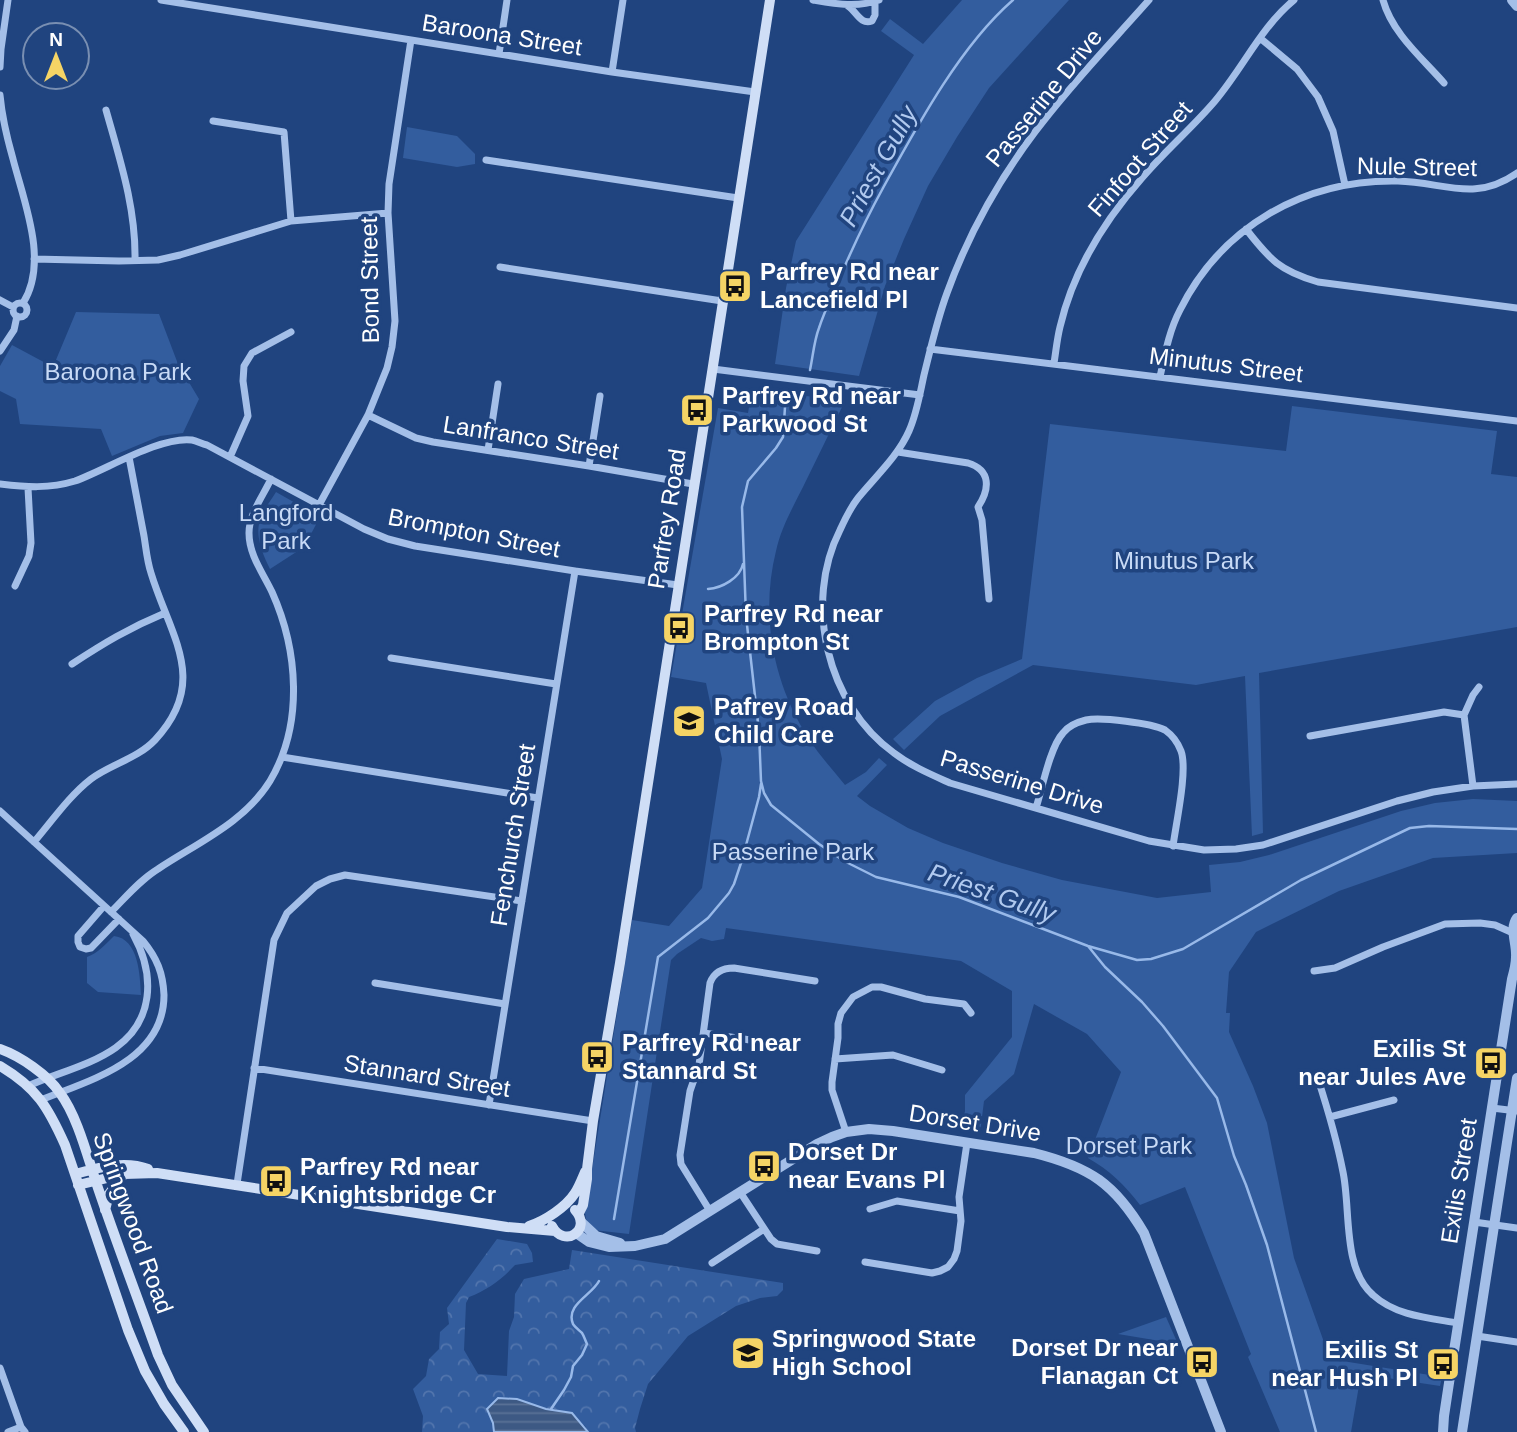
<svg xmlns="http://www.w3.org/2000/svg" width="1517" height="1432" font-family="Helvetica,sans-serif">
	<defs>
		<pattern id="forest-crowns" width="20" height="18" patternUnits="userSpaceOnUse" patternTransform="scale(1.75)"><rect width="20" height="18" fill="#335d9e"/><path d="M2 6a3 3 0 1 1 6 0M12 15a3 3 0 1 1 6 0" fill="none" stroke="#5275ad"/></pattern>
		<pattern id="water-rules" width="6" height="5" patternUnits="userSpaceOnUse" patternTransform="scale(1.75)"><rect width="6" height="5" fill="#3d5984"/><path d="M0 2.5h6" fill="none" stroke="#5a7296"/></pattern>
	</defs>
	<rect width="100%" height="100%" fill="#20447f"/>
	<path fill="url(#forest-crowns)" d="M497 1239 527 1244 532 1253 533 1262 515 1265C501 1280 487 1290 469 1297L466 1303 464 1350 478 1374 507 1376 509 1331 514 1317 515 1294 524 1279 569 1269 572 1250 783 1283V1290L777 1296 760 1298 736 1306 688 1336 648 1384 640 1409 635 1428 636 1432H588L585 1426 555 1409H546L517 1399 487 1409 493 1423 494 1432H422L423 1416 413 1389 426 1376 429 1359 439 1349 440 1332 449 1324 447 1308Z"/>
	<path fill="#335d9e" d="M962 0H1069L989 88 957 137 928 186 904 239 885 286 859 376 775 364 786 288 796 241 914 55 881 31 890 19 923 44Z
		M407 127 457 136 475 154V164L457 167 403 158Z
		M76 312 159 314 178 364 199 399 183 433 160 436 112 456 101 429 20 424 16 399 0 391V366L12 345 53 367Z
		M752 389 845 401C831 430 817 458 803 487 793 507 781 528 776 551 760 615 773 684 809 739 819 755 833 770 845 785L866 772 879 758 887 765 857 796 870 806 908 828 943 843 1002 863 1062 880 1157 898 1211 892 1209 865 1240 862 1269 855 1401 811 1435 803 1473 799 1517 801V853L1433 858 1339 891 1256 932 1229 972 1226 1013H1230L1229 1032 1253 1086 1267 1123 1294 1258 1330 1359 1442 1377 1440 1386 1361 1374 1351 1432H1280L1248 1357 1251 1354 1185 1187 1140 1205C1125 1185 1109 1170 1088 1158L1121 1072 1087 1034 1034 1004 1014 1074 984 1101 980 1133 961 1130 965 1111V1095L1012 1037V991L961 961 726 928 724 939 712 941 701 938 677 954 671 960 629 1234 593 1230 586 1219 585 1213 632 920 669 926 702 888 722 759 706 683 671 677 718 408 748 413Z
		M1292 406 1497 431 1491 474 1517 477V627L1259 673 1263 833 1252 836 1245 676 1196 685 1033 665 940 716 904 750 893 739 935 701 977 678 1022 659 1050 424 1286 451Z
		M276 492 320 517 304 547 270 569C262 553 254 534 261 517 264 509 271 500 276 492Z
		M114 936C139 939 140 976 141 995L98 992 87 983V957C98 953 106 944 114 936Z
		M1166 1317 1178 1344 1118 1334Z"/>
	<path fill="url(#water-rules)" stroke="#98b9e9" stroke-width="2" d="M498 1398 517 1399 546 1409 572 1413 588 1432H494L493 1423 487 1409Z"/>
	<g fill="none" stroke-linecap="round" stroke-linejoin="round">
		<path stroke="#98b9e9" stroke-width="2.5" d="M810 370C813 356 814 341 819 328 824 313 831 298 837 284 851 251 866 219 883 188 917 126 960 46 1013 0
			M785 407 783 437 776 448 748 481 742 507 746 616 759 732 761 781 764 793 771 805 819 844 844 861 876 877 959 897 1088 946 1137 960 1151 959 1183 949 1301 880 1410 828 1429 826 1517 829
			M708 589C722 588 740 578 743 564
			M1088 946 1105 967 1142 1002 1163 1026 1217 1098 1234 1156 1246 1185 1267 1245 1316 1432
			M614 1219 658 957 708 918 729 893 734 884 742 860 759 797 761 784
			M551 1409 564 1390 571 1377 573 1366 582 1355 587 1344C585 1340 584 1336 582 1333 580 1331 575 1327 573 1324 565 1305 592 1295 599 1281"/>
		<path stroke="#a4bfe8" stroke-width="7" d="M161 0 612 72 755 92
			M813 0C836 4 857 8 879 0
			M1149 0C1111 43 1070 85 1035 132 998 181 968 235 947 293 937 320 931 347 924 375 920 393 917 413 909 431 898 456 876 476 858 498 851 507 845 519 840 530 803 603 827 705 894 753 911 766 930 774 950 783L1149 841 1204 850 1236 849 1263 845 1397 801 1433 792 1473 786 1517 784
			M1383 0C1392 33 1422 58 1444 83
			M848 6C857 12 860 25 872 21L875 15V2
			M1260 38 1297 69 1318 97 1333 131 1345 185
			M499 54 507 0
			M0 67 1 49 8 0
			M612 72 623 0
			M0 95C2 117 7 138 13 159 24 202 49 262 23 303
			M106 110C120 160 136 208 135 260
			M213 121 284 132 291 221
			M486 160 738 198
			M1246 229C1270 260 1280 271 1318 282L1517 308
			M34 259 119 261 158 260 180 255 291 221 388 213
			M500 267 722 301
			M0 300 13 307
			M13 310a7 7 0 1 1 14 0a7 7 0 1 1-14 0Z
			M930 349 1517 421
			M0 351 14 330 17 316
			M1054 363C1056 351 1057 339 1060 327 1073 271 1105 220 1142 178 1165 151 1192 128 1215 101 1243 68 1261 27 1294 0
			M713 369 920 395
			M1160 377C1165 354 1169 331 1180 310 1222 226 1305 179 1398 181 1444 182 1474 203 1517 173
			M368 415 416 438 433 442 589 466 693 484
			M488 450 498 384
			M898 452 968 463C991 470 990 489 978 507L982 520 989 599
			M230 457 248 416 243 381 244 366 252 353 291 332
			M589 466 600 396
			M0 484C26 487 49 489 75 481 106 470 160 436 192 440 197 441 202 444 207 445L364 529 388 539 415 546 575 571 678 585
			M319 505 368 415 387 368 392 347 395 321 388 213 389 184 411 40
			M15 586 29 556 31 543 28 488
			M391 658 556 684
			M72 664C104 643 129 628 165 613
			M1310 736 1444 712 1464 715
			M282 757 538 798
			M1473 786 1464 715 1473 695 1479 687
			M1036 808C1042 789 1050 747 1063 733 1068 726 1078 722 1086 720 1101 717 1151 723 1165 730 1172 735 1178 743 1181 751 1188 770 1176 823 1173 846
			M0 811 143 941C157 958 163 973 164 995 164 1061 90 1080 41 1100
			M34 842C52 821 69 796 91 779 111 764 137 759 155 740 210 681 170 636 151 573 147 561 146 548 144 536 139 510 134 484 129 457
			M104 906 78 936V942L80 947 86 949 91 948 119 919
			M111 912C126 897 140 880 158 869 197 843 244 823 270 781 304 724 298 650 272 592 263 573 249 555 249 533 249 514 263 496 271 479
			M1314 971 1335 968 1383 947 1445 924 1480 923 1495 925 1513 933
			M375 983 505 1004
			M704 1033 770 1043
			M835 1059 893 1055 942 1070
			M254 1068 593 1121
			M1318 1079C1328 1110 1337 1141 1343 1172 1351 1210 1342 1268 1373 1295 1396 1316 1429 1318 1458 1323
			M28 1086C74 1065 139 1057 147 997 150 974 144 954 133 934
			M489 1105 575 571
			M1492 1108 1517 1111
			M1330 1117 1394 1100
			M846 1132 832 1090V1082L838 1038V1024L841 1013 853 997 872 987H881L925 999 964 1004 971 1013
			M237 1184 274 940 287 913 316 886 330 879 345 875 522 901
			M740 1192 771 1239 777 1244 817 1251
			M870 1209 897 1201 960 1211
			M710 1211 681 1164 680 1155 690 1091 699 1065 710 983C714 972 723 968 734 968L815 981
			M1474 1222 1517 1228
			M865 1262 932 1273 940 1271 948 1267 954 1259 957 1251 961 1221 959 1197 967 1143
			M712 1263 764 1229
			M1477 1336 1517 1342
			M0 1368 21 1427 25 1432
			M8 1432 21 1427"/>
		<path stroke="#a4bfe8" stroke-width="10" d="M1512 0 1517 6
			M581 1222 596 1236 620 1243
			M576 1233 589 1242 609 1247 635 1246 665 1239 817 1144 832 1137 846 1132 869 1129 893 1131 1034 1153C1090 1167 1115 1184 1144 1233L1221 1432
			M1443 1432 1444 1416 1449 1383 1512 979C1514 972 1516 965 1516 957 1517 943 1509 929 1517 918
			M1462 1432 1517 1078"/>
		<path stroke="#cfdef6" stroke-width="10" d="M0 1049C20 1056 48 1075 60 1093 78 1117 88 1159 98 1188 117 1244 138 1299 158 1355L172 1385 204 1432
			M0 1066C37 1088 48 1107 65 1145L128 1330 145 1371 164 1404 184 1432
			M75 1174C98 1168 124 1160 148 1169
			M78 1185 124 1174 157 1173 507 1227 555 1231
			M105 1210 109 1194 124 1174
			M579 1213 583 1205 587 1179V1169L593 1121 620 963 770 0
			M529 1226C545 1221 566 1207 575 1193 579 1187 582 1179 585 1172
			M552 1226C564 1249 593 1230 575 1210"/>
	</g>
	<defs>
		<g id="bus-square" transform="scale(1.75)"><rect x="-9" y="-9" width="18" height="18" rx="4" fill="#f5d465" stroke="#20447f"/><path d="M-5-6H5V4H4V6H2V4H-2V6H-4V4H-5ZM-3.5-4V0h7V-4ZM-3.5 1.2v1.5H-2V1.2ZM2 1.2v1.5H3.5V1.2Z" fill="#111"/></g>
		<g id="school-square" transform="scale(1.75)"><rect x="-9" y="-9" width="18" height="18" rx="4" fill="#f5d465" stroke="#20447f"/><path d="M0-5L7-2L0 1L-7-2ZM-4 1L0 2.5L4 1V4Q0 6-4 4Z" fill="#111"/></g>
	</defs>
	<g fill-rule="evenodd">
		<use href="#bus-square" x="735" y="286"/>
		<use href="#bus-square" x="697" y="410"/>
		<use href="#bus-square" x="679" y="628"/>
		<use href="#school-square" x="689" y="721"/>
		<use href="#bus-square" x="597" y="1057"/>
		<use href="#bus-square" x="1491" y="1063"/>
		<use href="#bus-square" x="764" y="1166"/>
		<use href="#bus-square" x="276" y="1181"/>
		<use href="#school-square" x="748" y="1353"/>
		<use href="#bus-square" x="1202" y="1362"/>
		<use href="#bus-square" x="1443" y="1364"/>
	</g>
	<g text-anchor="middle" stroke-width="7" stroke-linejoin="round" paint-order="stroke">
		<g font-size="24" fill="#fff" stroke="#20447f">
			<text transform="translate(502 35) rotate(9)" y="8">Baroona Street</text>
			<text transform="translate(1044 98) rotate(-51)" y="8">Passerine Drive</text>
			<text transform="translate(1140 159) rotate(-49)" y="8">Finfoot Street</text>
			<text transform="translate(1417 167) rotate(1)" y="8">Nule Street</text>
			<text transform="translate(370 280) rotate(-91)" y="8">Bond Street</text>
			<text transform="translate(1226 365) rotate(7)" y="8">Minutus Street</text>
			<text transform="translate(531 438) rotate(9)" y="8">Lanfranco Street</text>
			<text transform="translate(667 519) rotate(-81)" y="8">Parfrey Road</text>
			<text transform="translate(474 533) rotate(11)" y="8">Brompton Street</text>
			<text transform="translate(1022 782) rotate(17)" y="8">Passerine Drive</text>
			<text transform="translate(513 835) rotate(-81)" y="8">Fenchurch Street</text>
			<text transform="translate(427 1076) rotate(9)" y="8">Stannard Street</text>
			<text transform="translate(975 1123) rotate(9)" y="8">Dorset Drive</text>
			<text transform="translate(1459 1181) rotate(-81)" y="8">Exilis Street</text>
			<text transform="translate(133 1223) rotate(70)" y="8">Springwood Road</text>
		</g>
		<g font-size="24" font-weight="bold" fill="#fff" stroke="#20447f" text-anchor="start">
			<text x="760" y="280">Parfrey Rd near<tspan x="760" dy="28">Lancefield Pl</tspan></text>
			<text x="722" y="404">Parfrey Rd near<tspan x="722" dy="28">Parkwood St</tspan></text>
			<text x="704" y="622">Parfrey Rd near<tspan x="704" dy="28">Brompton St</tspan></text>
			<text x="714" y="715">Pafrey Road<tspan x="714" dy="28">Child Care</tspan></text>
			<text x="622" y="1051">Parfrey Rd near<tspan x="622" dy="28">Stannard St</tspan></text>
			<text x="1466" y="1057" text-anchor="end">Exilis St<tspan x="1466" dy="28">near Jules Ave</tspan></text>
			<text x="788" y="1160">Dorset Dr<tspan x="788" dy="28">near Evans Pl</tspan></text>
			<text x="300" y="1175">Parfrey Rd near<tspan x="300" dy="28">Knightsbridge Cr</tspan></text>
			<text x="772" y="1347">Springwood State<tspan x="772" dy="28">High School</tspan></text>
			<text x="1178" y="1356" text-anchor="end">Dorset Dr near<tspan x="1178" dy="28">Flanagan Ct</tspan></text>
			<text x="1418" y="1358" text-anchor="end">Exilis St<tspan x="1418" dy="28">near Hush Pl</tspan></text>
		</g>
		<g font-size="24" fill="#c8daf6" stroke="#20447f">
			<text x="118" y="380">Baroona Park</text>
			<text x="286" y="521">Langford<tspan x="286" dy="28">Park</tspan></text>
			<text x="1184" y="569">Minutus Park</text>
			<text x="793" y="860">Passerine Park</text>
			<text x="1129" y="1154">Dorset Park</text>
		</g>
		<g font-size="26" font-style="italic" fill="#b0c9ef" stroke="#20447f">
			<text transform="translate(878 166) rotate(-61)" y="9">Priest Gully</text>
			<text transform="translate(992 893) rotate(19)" y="9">Priest Gully</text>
		</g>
	</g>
	<g transform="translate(56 56)"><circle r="33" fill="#20447f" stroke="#798fb2" stroke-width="2"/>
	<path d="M0-5L12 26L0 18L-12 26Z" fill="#f5d465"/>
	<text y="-10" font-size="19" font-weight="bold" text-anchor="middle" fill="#ffffff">N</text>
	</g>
</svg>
